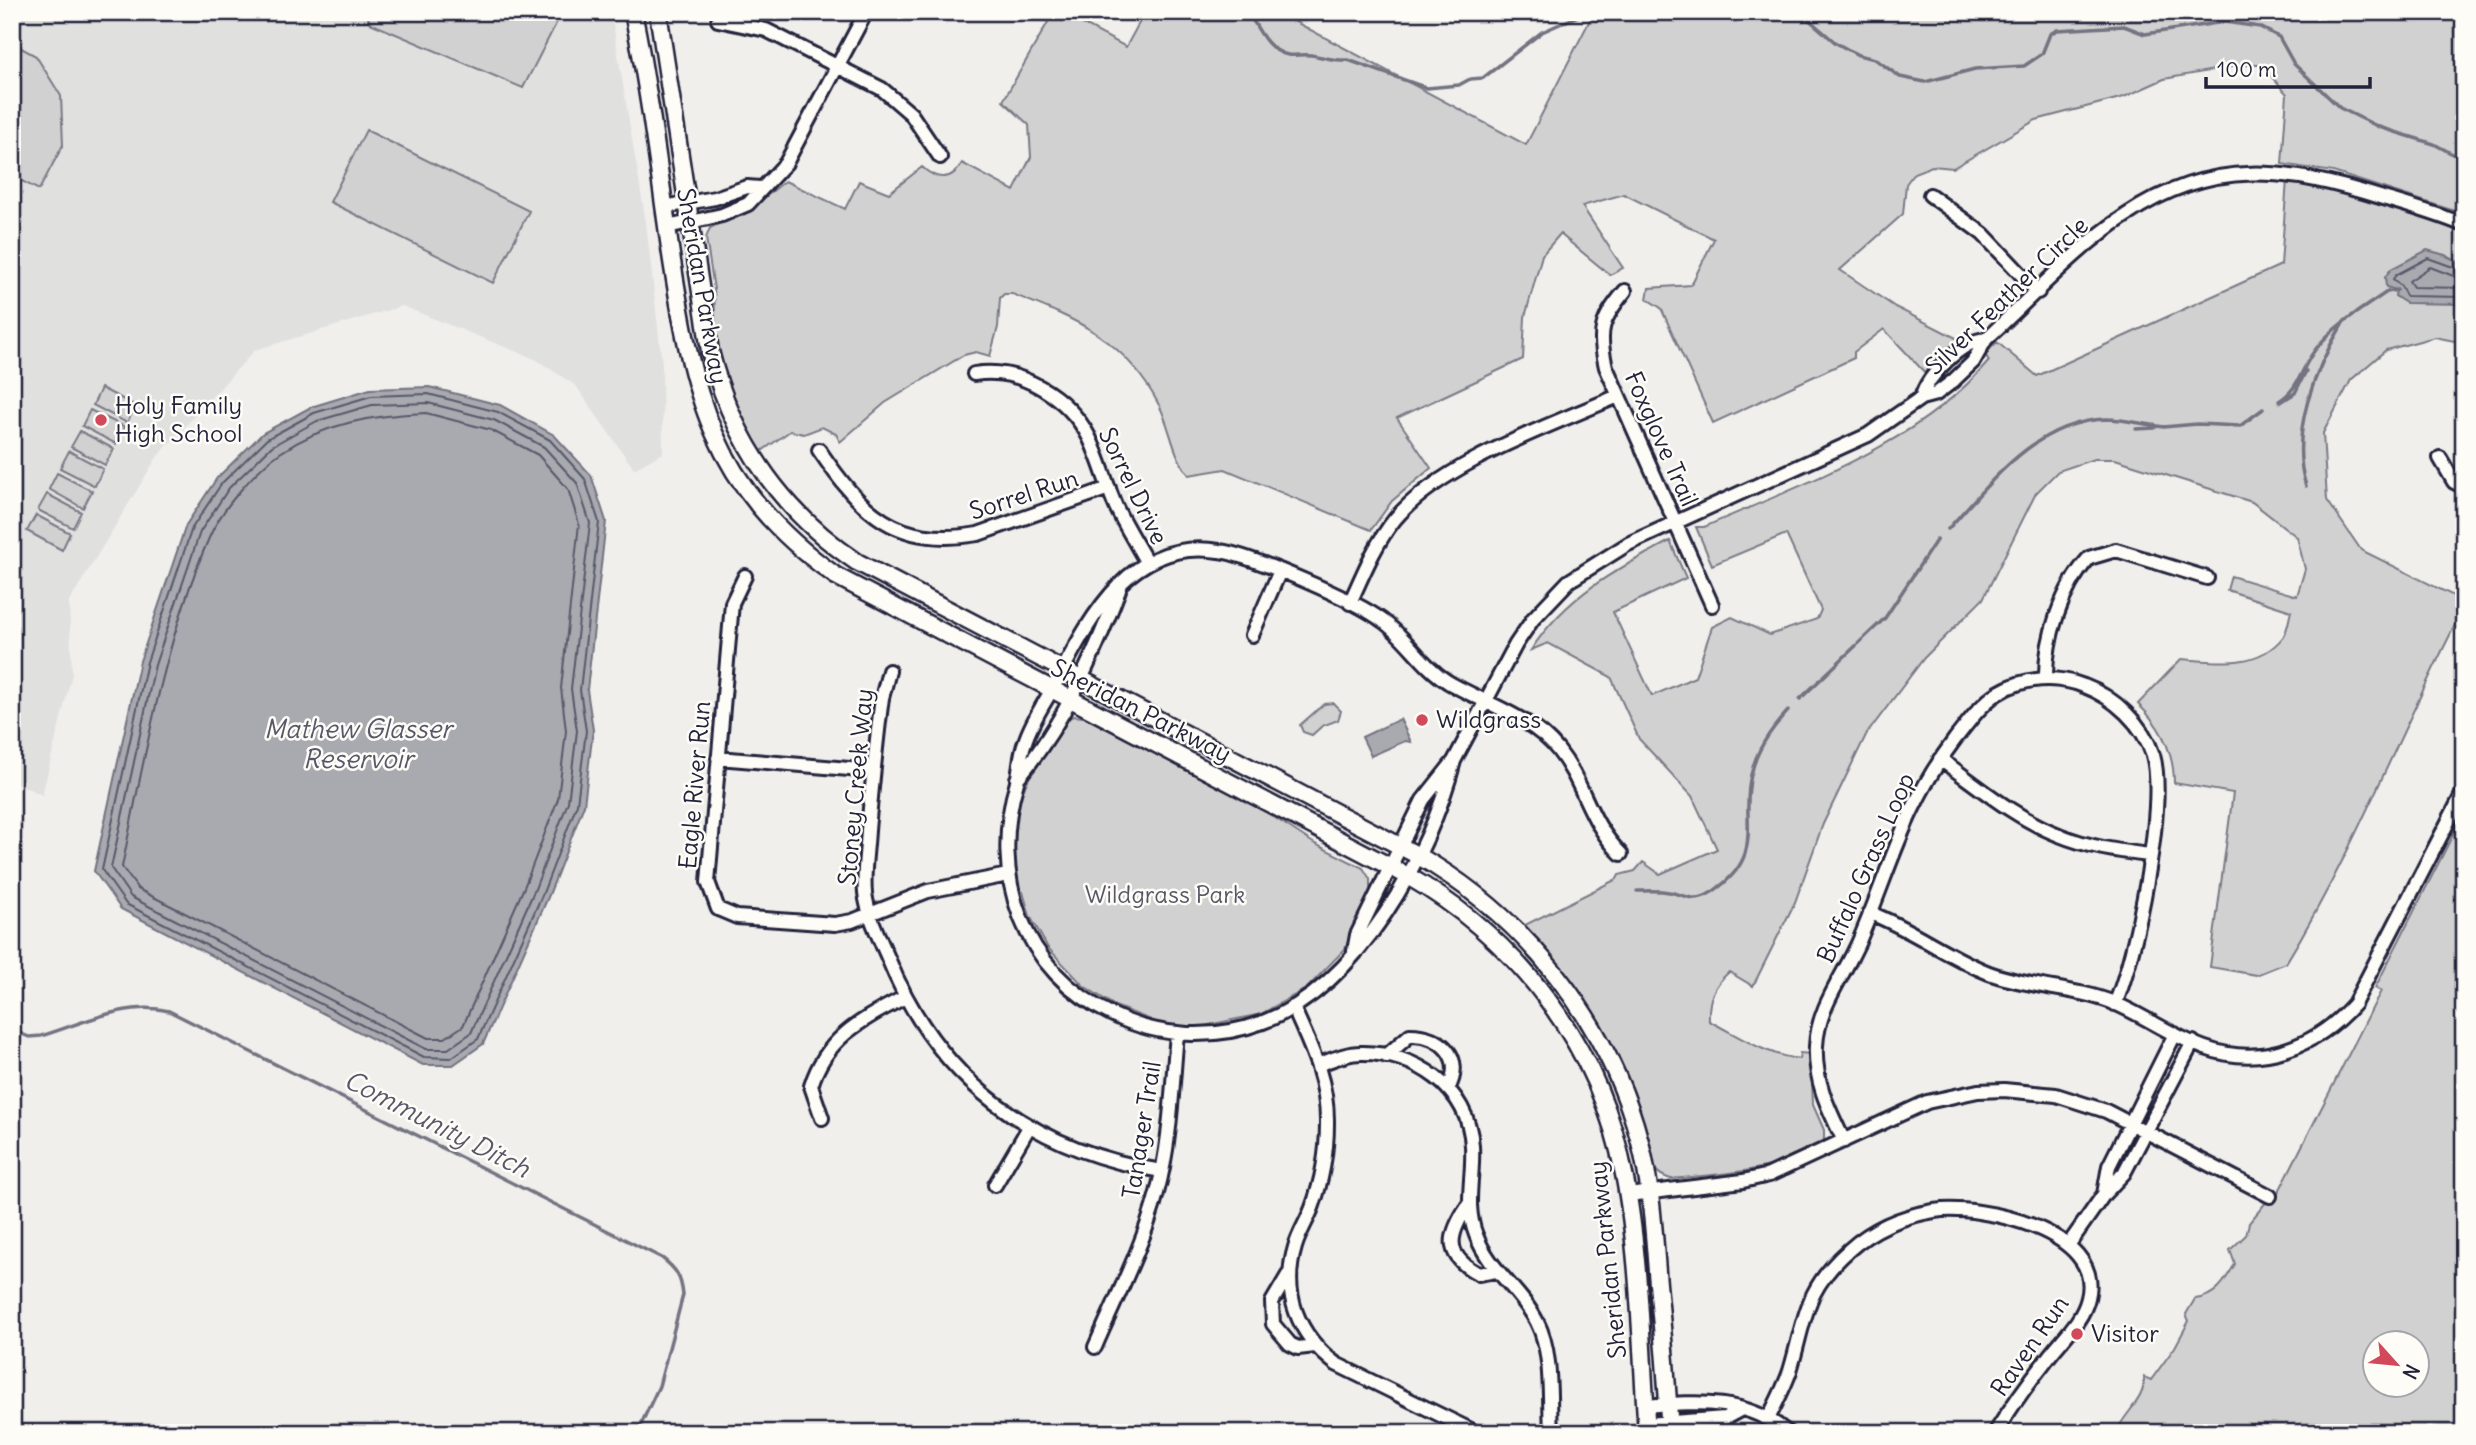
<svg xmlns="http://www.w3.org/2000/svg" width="2476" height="1445" font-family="Delius,sans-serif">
	<rect width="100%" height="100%" fill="#f0efec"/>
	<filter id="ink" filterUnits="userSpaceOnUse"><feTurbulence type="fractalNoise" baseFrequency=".0143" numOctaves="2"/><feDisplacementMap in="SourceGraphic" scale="14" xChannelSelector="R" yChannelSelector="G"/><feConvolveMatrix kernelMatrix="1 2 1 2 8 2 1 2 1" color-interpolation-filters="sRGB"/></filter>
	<g filter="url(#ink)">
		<path fill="#e0e0df" d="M12 12H611L646 223 662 363 663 453 634 469 576 386 535 359 402 306 255 350 157 457 69 602 72 674 42 795 12 781Z"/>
		<path fill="#d2d1d1" stroke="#7a7a86" stroke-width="2" fill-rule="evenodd" d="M366 12H562L523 88 370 23Z
			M1032 12H1060L1126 47 1145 12H1277L1526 145 1594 12H2464V214L2333 172 2282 164 2287 94 2261 65H2242L2164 79 2124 97 2036 120 1953 168 1932 166 1914 173 1906 184 1903 214 1840 270 1895 307 1966 343 1928 376 1884 329 1854 352V358L1713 423 1661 308 1647 299 1649 288 1691 285 1714 239 1624 194 1582 206 1623 268 1610 275 1560 234 1542 255 1525 317 1523 359 1397 418 1431 468 1392 501 1371 530 1225 469 1189 475C1172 454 1171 428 1159 405 1124 338 1078 320 1012 294H1004L1000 298 998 327 990 356 976 352 964 355 885 403 840 442 836 434 822 427 804 434 790 431 759 453 728 385 716 340 714 289 706 238 710 228 753 207 785 181 845 209 859 181 889 193 922 167C936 180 952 182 962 163L1014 191 1031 157 1029 125 1003 101 1048 22Z
			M12 43 36 56 61 96 63 145 39 190 12 176Z
			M366 130 529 211 493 283 330 202Z
			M2287 179C2348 189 2407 210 2464 232V343L2435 337 2386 350 2351 380 2323 433 2327 500 2361 550 2464 601V628L2455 625C2398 737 2352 855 2286 963L2256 975 2210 967 2233 793 2174 783C2174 751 2161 726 2138 704L2181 659C2216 662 2258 669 2283 637 2288 630 2289 618 2291 611L2227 590 2231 576 2297 596 2305 569 2297 537 2252 502 2115 459H2094L2058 471 2036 493 1983 599 1924 658 1866 735 1823 824 1795 902 1753 986 1729 972C1713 986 1708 1000 1709 1021 1739 1036 1765 1055 1799 1059L1800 1053 1811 1054 1813 1105 1824 1130V1140C1798 1171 1710 1175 1671 1179 1664 1177 1657 1174 1654 1167 1646 1148 1645 1125 1638 1105 1613 1036 1573 979 1525 925L1617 879 1619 875 1635 871 1643 862 1660 874 1717 849 1692 796 1639 739 1611 677 1548 643 1531 650C1566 596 1615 570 1670 541L1686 578 1613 612 1652 696 1695 677 1712 627 1732 617 1770 635 1817 619 1821 610 1786 534 1712 565 1696 527H1704C1802 484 1918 445 1989 361L1985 354 1997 342 2037 376 2281 265Z
			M101 388 136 406 127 423 93 405Z
			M90 410 125 427 116 444 82 426Z
			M80 431 114 449 105 465 71 447Z
			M69 451 103 469 95 486 60 468Z
			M57 473 92 491 83 508 49 489Z
			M47 494 81 512 73 528 38 510Z
			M36 515 70 533 62 550 27 531Z
			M1333 703 1341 711 1338 720 1322 726 1312 735 1303 732 1300 725 1324 704Z
			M1073 716 1084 717 1266 812 1315 844 1363 868 1370 879V890L1345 949 1307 988 1261 1014 1194 1028 1164 1025 1115 1006 1084 986 1048 948 1030 916 1023 892 1019 890C1013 857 1011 813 1027 782 1037 762 1054 742 1065 721Z
			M2464 813V1433H2116C2124 1412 2146 1400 2144 1377L2151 1380 2175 1347 2189 1321 2186 1314 2195 1299C2216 1297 2225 1281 2235 1264L2230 1250 2246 1235 2249 1223 2267 1201 2273 1203 2381 991 2375 988ZM2374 1344H2416V1386H2374Z"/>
		<path fill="#a9a9b0" stroke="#737381" stroke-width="2" d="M2427 250 2445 255 2464 265V304L2406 303 2395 296 2396 290 2386 287 2385 277 2391 269Z
			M429 387 500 405 554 435 591 475 606 521 587 690 593 730 584 805 549 895 483 1044 453 1065H423L121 909 94 871 140 661 186 525 217 478 263 433 311 407 370 389Z
			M1400 719 1411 742 1405 741 1371 756 1362 737Z"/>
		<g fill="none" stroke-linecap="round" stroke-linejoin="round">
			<path stroke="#58586a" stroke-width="2" d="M2464 271 2428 258 2396 275 2393 279 2401 286 2406 296 2464 297
				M2464 280 2430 267 2409 281 2413 287 2464 288
				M428 394 498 412 550 440 585 479 599 522 580 690 586 731 577 804 543 893 478 1039 451 1058 424 1057 126 904 102 870 147 662 192 528 222 483 267 439 314 413 371 396Z
				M428 403 494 420 544 447 577 483 590 523 571 689 577 731 568 802 535 889 471 1033 448 1049H426L131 897 111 868 155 665 200 532 229 488 272 446 317 421 372 405Z
				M426 413 491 430 538 455 568 489 579 524 561 688 566 731 558 799 525 885 463 1026 445 1038H428L138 889 122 867C144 759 165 639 209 538 220 511 255 470 280 453 324 423 374 415 426 413Z"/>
			<path stroke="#737381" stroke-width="3.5" d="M1248 12C1258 28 1267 51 1288 55 1295 56 1303 54 1311 55 1324 57 1334 61 1348 60L1427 88 1459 85 1470 79 1483 78 1542 32 1587 12
				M1800 12 1836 43 1858 55 1875 59 1900 77 1925 82 1975 69 2024 66 2042 54 2050 34 2057 30 2124 26 2145 34 2224 22 2260 27 2279 37 2294 64 2340 108 2379 127 2434 144 2464 160
				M2279 401C2300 388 2301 368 2315 350 2334 325 2362 309 2387 292L2397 290
				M2281 402 2295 393 2306 371
				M2163 427 2197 424 2240 426 2263 409
				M2136 429 2155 428
				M2306 486C2289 433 2315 369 2343 323
				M1948 529C1991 482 2036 421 2106 419 2126 419 2145 425 2165 427
				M1800 699 1885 618 1937 539
				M1637 891C1647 891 1659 890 1669 892 1677 893 1687 898 1695 898 1703 898 1713 892 1719 887 1765 852 1740 821 1751 775 1756 750 1771 729 1788 711
				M12 1030 29 1037 41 1036C81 1024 128 1000 169 1011L662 1258C676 1269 681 1276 683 1295L659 1386 637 1433"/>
			<g stroke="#22223b" stroke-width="18">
				<path id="minor" d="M718 20 766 30 882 89 911 114 940 157
					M1930 195 1983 234 2038 292
					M664 207 715 198 747 187 760 188
					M667 227 722 215 748 204 786 163 866 12
					M1625 291C1602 319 1597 330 1606 367L1712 605
					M974 374C1020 366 1068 397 1089 437 1100 459 1106 484 1116 507 1125 526 1137 545 1147 563
					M1921 398C1928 375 1961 341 1986 339
					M819 450C862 513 896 548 978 534L1109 488
					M2440 458 2454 482 2464 487
					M745 576 732 603 708 882 718 909 737 917 835 924 852 921 928 891 1008 875
					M1350 603C1363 574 1375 544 1395 519 1443 462 1550 426 1618 396
					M1252 635 1279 573
					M889 671 882 698C876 742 872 786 868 830 867 851 863 873 865 893 868 916 879 937 888 958 937 1080 1033 1151 1162 1171
					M2046 679C2045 639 2062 588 2089 558L2116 550 2207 578
					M718 758 873 771
					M1940 759C1978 786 2015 818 2059 835 2088 847 2118 851 2149 855
					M1454 761C1430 855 1359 986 1263 1022 1215 1040 1160 1038 1113 1015 1022 972 989 875 1017 782 1020 769 1020 754 1025 742 1032 719 1048 698 1059 677 1092 614 1133 537 1219 551 1251 555 1357 601 1383 621 1407 638 1422 666 1448 682 1484 703 1532 717 1558 750 1585 784 1588 821 1621 854
					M1017 779C1063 726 1094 655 1119 590
					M1870 913C1912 929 1948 957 1989 973 2029 988 2074 987 2114 1003 2145 1016 2173 1037 2205 1048 2261 1068 2316 1047 2354 1004L2464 791
					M1354 951 1357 935 1423 800 1454 761 1516 644 1533 619 1569 581 1628 544 1868 435 1921 398 1936 394 1953 381 1973 362 1986 339C2029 300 2077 247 2125 216 2212 157 2289 168 2383 198 2410 206 2438 214 2464 225
					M1293 1007C1310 1045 1328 1080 1327 1124 1327 1152 1322 1181 1312 1208 1307 1221 1299 1233 1295 1247 1281 1294 1298 1335 1336 1364L1477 1433
					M1386 1056 1410 1035C1442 1035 1465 1058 1448 1089
					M1320 1064C1333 1059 1347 1053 1361 1053 1415 1052 1469 1088 1472 1146 1474 1177 1464 1205 1476 1235 1489 1270 1521 1290 1537 1322 1553 1353 1549 1398 1551 1433
					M822 1118 811 1086C826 1037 862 1020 905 997
					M1844 1141C1829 1110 1814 1081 1816 1046 1818 1005 1845 975 1860 939 1892 864 1904 807 1955 739 1968 723 1980 705 1998 693 2024 677 2056 675 2084 686 2114 697 2143 724 2153 755 2167 804 2136 956 2115 1004
					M995 1185 1029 1127
					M2104 1194 2109 1166 2175 1034
					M1628 1195 1743 1181 1769 1175 1927 1102 1978 1091 2004 1090 2056 1095 2106 1111 2270 1196
					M1469 1204C1449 1233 1442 1255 1479 1274L1496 1271
					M2069 1244 2104 1194 2124 1173 2193 1042
					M1288 1275 1272 1302 1273 1324 1290 1344 1298 1348 1315 1346
					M1095 1347C1117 1296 1143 1246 1157 1193 1171 1142 1172 1086 1177 1034
					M1645 1406C1696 1402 1746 1397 1788 1433
					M1768 1419C1776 1403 1784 1388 1790 1371 1806 1318 1803 1291 1849 1250 1872 1229 1903 1216 1934 1211 1981 1204 2105 1231 2088 1298 2083 1321 2060 1341 2047 1359 2028 1383 2011 1407 1995 1433
					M1647 1424 1725 1418 1740 1410"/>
			</g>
			<g stroke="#22223b" stroke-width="21">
				<path id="major" d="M633 12C649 90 659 170 670 248 692 393 710 486 836 576L1406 875C1518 939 1600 1046 1624 1174 1640 1254 1641 1350 1647 1433
					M658 12 710 351C732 440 781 511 857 562L1417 855C1525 917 1608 1020 1640 1142 1652 1188 1654 1236 1658 1284 1663 1334 1667 1383 1670 1433"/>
			</g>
			<use href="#minor" stroke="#fdfcf7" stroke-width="12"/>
			<use href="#major" stroke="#fdfcf7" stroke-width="16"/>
		</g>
	</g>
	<g fill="#d1495b" stroke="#fdfcf7" stroke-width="2.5">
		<circle cx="101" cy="420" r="7"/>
		<circle cx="1422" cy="720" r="7"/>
		<circle cx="2077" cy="1334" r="7"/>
	</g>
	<g text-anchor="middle" stroke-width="5" stroke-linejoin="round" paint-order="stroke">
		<g font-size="24" fill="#22223b" stroke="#fdfcf7">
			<text transform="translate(702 286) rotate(80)" y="8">Sheridan Parkway</text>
			<text transform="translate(2007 296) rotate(-44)" y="8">Silver Feather Circle</text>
			<text transform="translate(1661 439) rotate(66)" y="8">Foxglove Trail</text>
			<text transform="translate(1133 486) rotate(64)" y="8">Sorrel Drive</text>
			<text transform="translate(1024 495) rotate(-18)" y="8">Sorrel Run</text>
			<text transform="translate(1141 711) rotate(27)" y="8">Sheridan Parkway</text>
			<text transform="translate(695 785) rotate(-85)" y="8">Eagle River Run</text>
			<text transform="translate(856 787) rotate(-85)" y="8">Stoney Creek Way</text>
			<text transform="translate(1866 868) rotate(-66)" y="8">Buffalo Grass Loop</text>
			<text transform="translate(1142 1130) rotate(-81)" y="8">Tanager Trail</text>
			<text transform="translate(1608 1260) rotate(-96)" y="8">Sheridan Parkway</text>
			<text transform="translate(2030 1346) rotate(-55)" y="8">Raven Run</text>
		</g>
		<g font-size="24" fill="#22223b" stroke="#fdfcf7" text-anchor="start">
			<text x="115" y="414">Holy Family<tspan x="115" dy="28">High School</tspan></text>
			<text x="1436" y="728">Wildgrass</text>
			<text x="2091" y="1342">Visitor</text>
		</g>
		<g font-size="24" fill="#575768" stroke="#fdfcf7">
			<text x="1165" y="903">Wildgrass Park</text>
		</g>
		<g font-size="26" font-style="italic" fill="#58586a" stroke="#fdfcf7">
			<text x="358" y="738">Mathew Glasser<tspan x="358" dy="30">Reservoir</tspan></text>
			<text transform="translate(437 1124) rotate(27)" y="9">Community Ditch</text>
		</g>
	</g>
	<rect width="2476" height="1445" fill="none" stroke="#fdfcf7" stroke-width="42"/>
	<rect x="21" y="21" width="2434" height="1403" fill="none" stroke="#22223b" stroke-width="2.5" filter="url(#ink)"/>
	<g transform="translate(2396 1364) rotate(117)"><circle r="33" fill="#fdfcf7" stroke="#a5a5ac" stroke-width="2"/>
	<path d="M0-5L12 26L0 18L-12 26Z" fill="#d1495b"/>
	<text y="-10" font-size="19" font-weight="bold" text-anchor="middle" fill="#22223b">N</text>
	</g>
	<path d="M2206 77v10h164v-10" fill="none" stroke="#22223b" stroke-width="3.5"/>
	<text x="2217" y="77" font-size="21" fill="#22223b" stroke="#fdfcf7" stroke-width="5" paint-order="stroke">100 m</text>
</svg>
